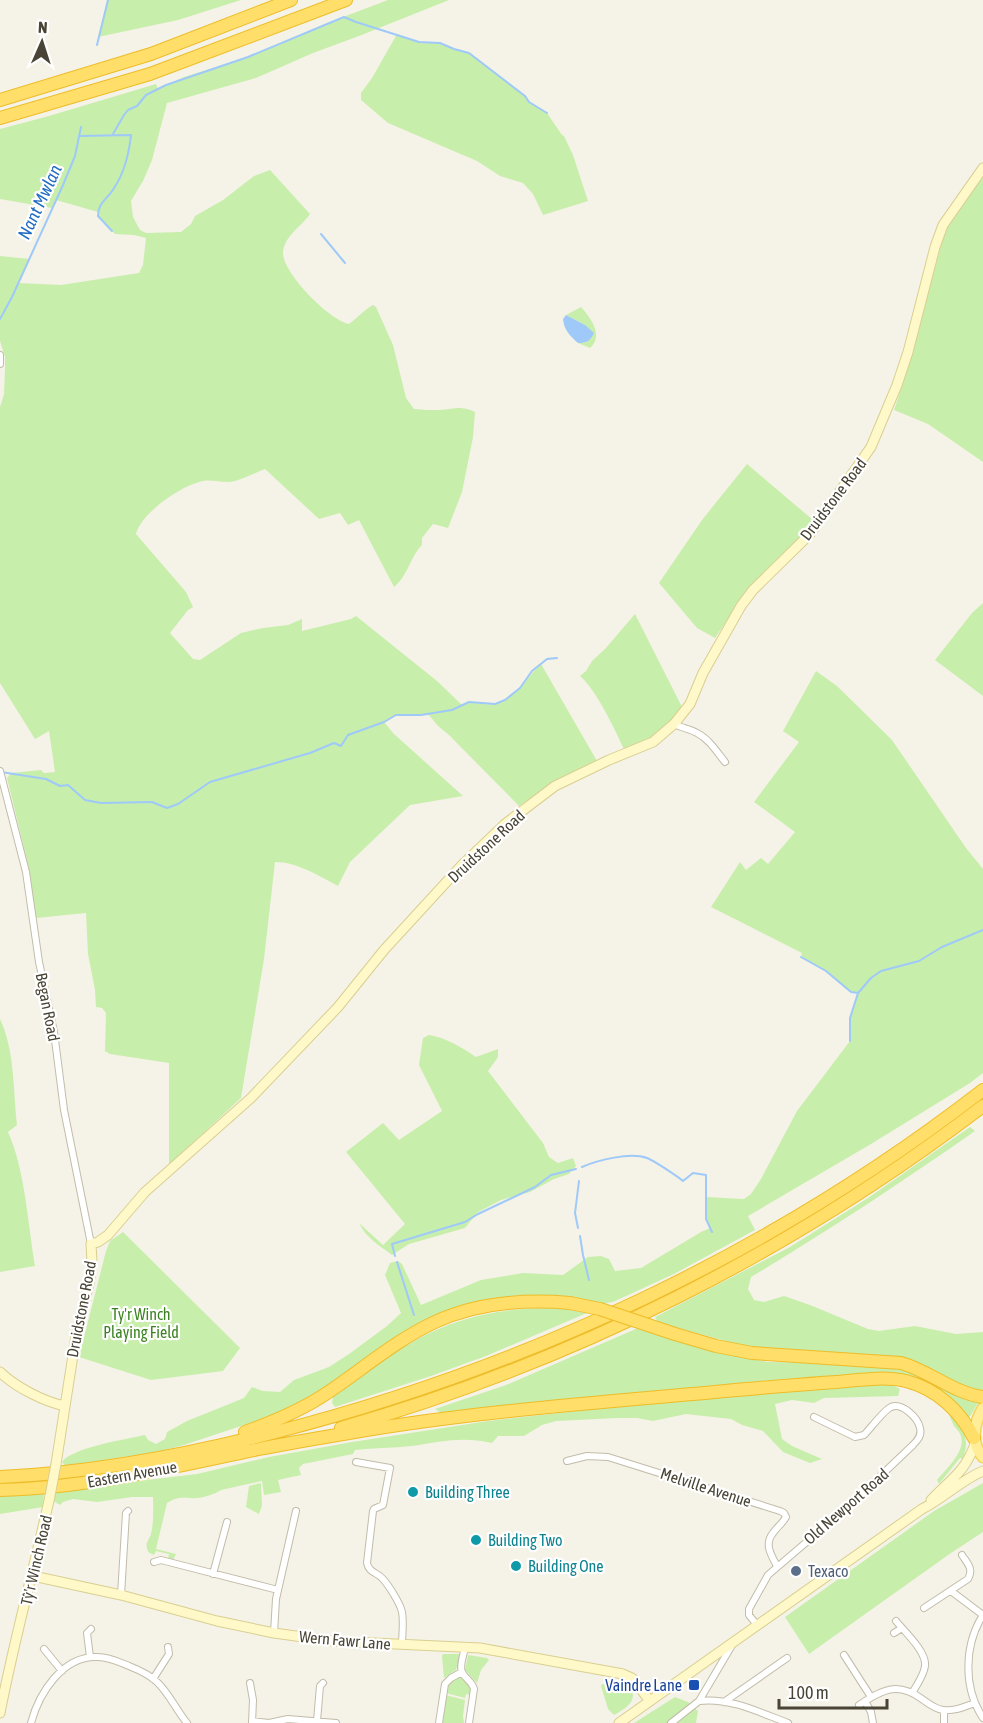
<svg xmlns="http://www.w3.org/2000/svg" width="983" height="1723" font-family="'Asap Condensed',sans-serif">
	<rect width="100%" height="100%" fill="#f5f3e7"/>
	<path fill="#c8eeac" d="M108 0H241L178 20 98 37Z
		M388 0H449L359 36 313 53 256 78 167 103 152 160 143 181 131 201 133 217 140 230 146 233 181 232 191 224 195 216 223 200 254 176 270 170 310 214C301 227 284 236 283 253 283 273 329 320 349 324 357 318 364 310 373 305L376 307 393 345 406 398 414 409C423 410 431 410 440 410 455 409 460 405 475 412L473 437 462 492 448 528 433 524 422 538V545C410 557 408 576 394 587L359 520 348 525 340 513 319 519 265 469C255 473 245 478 235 481 225 484 213 479 203 481 182 485 141 513 136 534L186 592 193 607 188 610 170 633 193 659 200 660 241 633 263 628 288 625 302 619V631L351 619 356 616 437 681 462 705C474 700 484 706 495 704 516 700 527 676 541 664L597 761 550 785 519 806 449 735 438 726 428 714 396 715 384 722 394 734 463 796 410 805 350 862 338 886C319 876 297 862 275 862L264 959 241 1098 169 1165V1063L110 1054 105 1051 106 1013 102 1008 96 1007 95 990 88 954 86 913 36 918 28 864 7 778 11 773 41 770 44 773 55 772 49 731 35 739 0 683V407L4 394 5 369V357L0 341V256L30 259 19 283 61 285 139 273 143 265 146 238 134 235 115 234 98 216V212L56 200 52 208 0 199V129L49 116 156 84 158 89 184 77 248 57 322 25Z
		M397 34 419 42 440 43 454 49 469 53 525 96 529 102 547 113 562 135 564 136 573 155 588 201 543 215 533 194 523 183 500 176 477 161 388 123 361 100V93L372 78Z
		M983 175V462L928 424 894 410 906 374 946 227Z
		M581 307C591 318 604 336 590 348L578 343 587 342 585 325 566 315Z
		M747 464 813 520 808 531 736 607 715 638 697 628 659 583 702 520Z
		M983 603V696L935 660 972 613Z
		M635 614 682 707 672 722 652 739 624 749C614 728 597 691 580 676L586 671 592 661 605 649Z
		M816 671 837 686 892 740 966 848 983 869V1073L970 1083 871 1144 748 1216 755 1230 674 1274 613 1302 599 1304 567 1296 520 1295 480 1301 340 1378 302 1402 268 1417 184 1445 156 1452 65 1466 62 1462C71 1448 127 1439 145 1435L148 1440 156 1444 165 1439 167 1432 187 1421 244 1398 252 1387 263 1391 280 1392 294 1380 329 1367 349 1354 387 1326 401 1313 385 1275 390 1263 398 1261 402 1264 421 1305 481 1280 523 1273 563 1275 588 1257 601 1256 609 1259 615 1271 641 1268 701 1232 710 1228 706 1219V1197L744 1199 751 1194 761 1179 797 1111 850 1041V1018L858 993 851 992 826 971 801 957 802 953 711 907 740 862 746 870 761 858 768 864 795 832 754 802 799 742 783 731Z
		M0 1019C15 1051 13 1090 17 1125L8 1132C25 1169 28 1225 35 1266L0 1272Z
		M429 1035C447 1038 461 1047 476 1057L498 1049V1057L488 1071 543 1143 549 1157 558 1163 573 1158 576 1166 569 1174 554 1179 530 1192 501 1200 478 1212 465 1228 409 1244 392 1255C379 1245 366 1238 359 1223L383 1245 405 1224 346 1152 383 1123 399 1140 442 1111 419 1065 423 1038Z
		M970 1127 975 1131C902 1182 828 1231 751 1277L748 1289 754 1300 764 1302 784 1296 810 1305 868 1329 879 1331 915 1326 956 1334 983 1332V1391L975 1390 955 1383 925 1366 744 1346 678 1328 657 1321 655 1317 790 1247 868 1198Z
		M123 1232 240 1348 223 1371 151 1380 79 1357 106 1251 110 1241Z
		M544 1308 565 1309 587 1313 486 1356 431 1376 335 1407 332 1403 333 1397C360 1378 387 1356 416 1340 456 1318 498 1309 544 1308Z
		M638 1328 673 1340 767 1362 825 1363 897 1367 921 1375 963 1399 978 1403 969 1418 958 1406 879 1373 760 1381 444 1415 435 1409 506 1385Z
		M890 1384 900 1389 898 1396 824 1398 814 1403 792 1400 775 1404 782 1439 792 1446 822 1459 810 1463 783 1452 763 1431 742 1425 731 1419 686 1414 653 1421 637 1418H617L556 1421 542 1425 524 1436H498L492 1443C461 1436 441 1442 412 1446 393 1448 374 1448 355 1450L353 1454 303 1464 299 1468 301 1475 278 1480 281 1492 264 1495 262 1481 221 1490C215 1494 203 1498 197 1498 183 1499 181 1495 167 1503L156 1549 176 1554 173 1560 168 1559 169 1554 156 1551 154 1555C150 1553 148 1553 147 1548 145 1543 150 1538 151 1534 154 1522 153 1509 153 1497H132L97 1502 73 1499 63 1502 60 1505 53 1501 54 1494 64 1490 197 1474 269 1457 352 1442 488 1421 666 1401Z
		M946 1408C962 1426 971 1435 963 1459L960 1458 939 1484 937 1480C946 1469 968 1450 960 1434 959 1431 956 1429 954 1426 951 1420 949 1414 946 1408Z
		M261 1483 262 1506 259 1514 246 1507 249 1486Z
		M983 1483V1532L951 1553 809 1654 785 1617 934 1511Z
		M44 1494 43 1507 0 1514V1496Z
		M443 1654H459L460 1656 456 1670 444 1678 442 1656Z
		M468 1655 487 1658 489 1660 481 1670 477 1683 465 1670Z
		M455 1677 465 1679 472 1686 471 1695 466 1694 465 1698 446 1693V1687Z
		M619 1680 628 1683C640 1700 628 1707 614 1715L608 1709 601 1686 602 1684 609 1685Z
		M445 1695 465 1700 463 1716 464 1723H441Z
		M675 1697 688 1702 698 1711 696 1723H634Z"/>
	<path fill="#9ec9f8" d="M566 315 585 325 594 333C590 341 587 343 578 343 570 336 564 330 563 319Z"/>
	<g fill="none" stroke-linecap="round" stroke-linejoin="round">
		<path stroke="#9ec9f8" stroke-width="2" d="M97 45 108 0
			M113 134 124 115 128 110 137 106 146 95 166 85 248 57 344 17 356 22 419 42 440 43 454 49 469 53 525 96 529 102 547 113
			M79 136 131 135C129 153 125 172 114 188 108 199 98 202 98 216L112 231
			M321 234 345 263
			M0 319 12 297 63 185 75 156 81 127
			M1 772 46 779 60 786 68 785 85 800 101 803 152 802 167 808 178 804 210 782 310 753 334 743 341 746 348 735 384 722 396 715H421L452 710 469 702 495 704 505 700 520 688 532 671 547 659 557 658
			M801 957 826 971 851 992 858 993
			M850 1041V1018L858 993 871 978 881 971 919 961 942 947 983 930
			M582 1167C598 1160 630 1152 647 1158 653 1160 677 1176 683 1181L693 1173 706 1175V1219L712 1232
			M578 1228 575 1213 579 1181
			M580 1236 583 1255 589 1280
			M395 1256 392 1244 465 1222 478 1214 535 1187 551 1175 576 1169
			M397 1262 414 1315"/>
		<g stroke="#c2bca9" stroke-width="8">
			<path id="street" d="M0 355V364
				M674 724C682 728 690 729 697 733 709 739 717 752 725 762
				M0 771 26 872 39 962 54 1032 64 1110 91 1244
				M567 1461 587 1456 608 1457 780 1511 784 1513 786 1517C783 1523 777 1527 773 1533 764 1544 771 1555 777 1566
				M356 1462 390 1468 383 1505 374 1509 373 1511 367 1563C369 1573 377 1572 383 1579 389 1586 400 1603 402 1612 404 1622 402 1634 402 1645
				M154 1562 161 1560 278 1590
				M213 1574 227 1522
				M951 1591 983 1615C964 1645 963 1688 983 1718
				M121 1595 126 1513 128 1511
				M924 1608 968 1579C974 1569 967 1563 962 1555
				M896 1621C904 1631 927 1652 925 1666 924 1675 917 1685 912 1693
				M757 1625 749 1615V1609L768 1575 851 1504 913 1445C918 1440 922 1435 920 1428 918 1418 902 1402 891 1407 883 1411 871 1428 864 1435L855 1437 814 1417
				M274 1633 276 1599 296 1511
				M894 1633 902 1628
				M465 1647C464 1654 459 1666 462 1672 465 1679 472 1681 474 1689L469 1723
				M44 1649 62 1671
				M844 1655 871 1697
				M90 1657 87 1633 91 1629
				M153 1679 169 1654 168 1647
				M250 1683 253 1700 252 1723
				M699 1701C729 1697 761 1713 788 1723
				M865 1701 871 1712 873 1723
				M724 1702 787 1658
				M859 1705C882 1690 897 1681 922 1699 929 1704 935 1709 943 1710 955 1711 964 1707 975 1703
				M252 1721 269 1723 288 1719 336 1723
				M317 1721 320 1686 323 1683
				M31 1723C39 1693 63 1655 98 1657 109 1657 119 1662 129 1666 139 1670 150 1675 157 1682 169 1693 176 1710 187 1723
				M439 1723 445 1684 451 1678 462 1672
				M671 1723 699 1701 731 1647
				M944 1723V1710"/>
		</g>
		<g stroke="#d9cf92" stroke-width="11">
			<path id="secondary" d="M0 1372C15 1387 45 1402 65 1406
				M56 1464 76 1336 89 1284 92 1262 91 1244 98 1242 108 1235 145 1192 251 1098 338 1007 384 950 462 865 505 824 555 786 609 760 653 742 674 724 690 704 703 673 741 606 753 590 810 534 871 447 897 385 908 352 935 247 943 225 983 168
				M931 1500C951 1479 965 1472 975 1444
				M33 1576 121 1595 217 1621 274 1633 332 1641 480 1648 623 1674 632 1678 650 1701
				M0 1713C14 1640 34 1569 50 1496
				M619 1723 922 1509C944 1498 961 1480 983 1471"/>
		</g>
		<g stroke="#f1d55a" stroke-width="13">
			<path id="primary" d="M983 1408C974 1423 970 1443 983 1457"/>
		</g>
		<g stroke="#eebc28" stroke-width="14">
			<path id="highway" d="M0 100 151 54 291 0
				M0 118 150 74 346 0
				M675 1334 716 1346 752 1353 901 1363C930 1371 953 1393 983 1397
				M341 1428C573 1362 792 1252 983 1106
				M245 1432C273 1422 302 1410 327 1393 363 1369 396 1340 435 1322 478 1302 524 1299 570 1303
				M0 1477C93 1473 186 1455 276 1432 531 1366 774 1252 983 1090
				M0 1490C88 1488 173 1467 259 1449 289 1443 319 1438 349 1433 470 1412 593 1403 715 1392 755 1388 796 1385 836 1382 859 1380 884 1376 906 1381 937 1389 960 1411 974 1438"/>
		</g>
		<use href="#street" stroke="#fff" stroke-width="6"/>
		<use href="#secondary" stroke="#fff8c8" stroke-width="9"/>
		<use href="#primary" stroke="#ffed97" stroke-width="10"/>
		<use href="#highway" stroke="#ffde69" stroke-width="12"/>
		<g stroke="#d9cf92" stroke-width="11" stroke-linecap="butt">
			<path id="secondary-bridge" d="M50 1496 56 1464"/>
		</g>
		<g stroke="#eebc28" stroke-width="14" stroke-linecap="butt">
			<path id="highway-bridge" d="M570 1303 600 1309 675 1334"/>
		</g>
		<use href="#secondary-bridge" stroke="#fff8c8" stroke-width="9"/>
		<use href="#highway-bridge" stroke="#ffde69" stroke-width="12"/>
	</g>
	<g fill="#0f9aa8" stroke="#fff" stroke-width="2">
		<circle cx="413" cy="1492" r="6"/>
		<circle cx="476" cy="1540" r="6"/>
		<circle cx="516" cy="1566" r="6"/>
	</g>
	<circle fill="#5c6f8a" stroke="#fff" stroke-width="2" cx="796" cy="1571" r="6"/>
	<rect fill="#1a4fb4" stroke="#fff" stroke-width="2" x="688" y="1679" width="12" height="12" rx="3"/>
	<g text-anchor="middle" stroke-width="4.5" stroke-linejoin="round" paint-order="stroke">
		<g font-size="16" fill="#494435" stroke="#fff">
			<text transform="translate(833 499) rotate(-53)" y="6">Druidstone Road</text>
			<text transform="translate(486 846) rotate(-43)" y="6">Druidstone Road</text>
			<text transform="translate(48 1007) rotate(79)" y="6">Began Road</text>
			<text transform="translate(81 1309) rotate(-79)" y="6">Druidstone Road</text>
			<text transform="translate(132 1474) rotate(-10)" y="6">Eastern Avenue</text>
			<text transform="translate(706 1487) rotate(18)" y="6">Melville Avenue</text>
			<text transform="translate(846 1506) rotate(-41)" y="6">Old Newport Road</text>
			<text transform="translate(36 1560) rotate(-77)" y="6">Tŷ'r Winch Road</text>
			<text transform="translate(345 1640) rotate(5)" y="6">Wern Fawr Lane</text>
		</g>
		<g font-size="16" fill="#3b8221" stroke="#fff">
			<text x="141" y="1320">Ty'r Winch<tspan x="141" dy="18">Playing Field</tspan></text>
		</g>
		<g font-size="16" fill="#0d838f" stroke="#fff" text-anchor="start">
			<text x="425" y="1498">Building Three</text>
			<text x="488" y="1546">Building Two</text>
			<text x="528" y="1572">Building One</text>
		</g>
		<g font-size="16" fill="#4e5e75" stroke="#fff" text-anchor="start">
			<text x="808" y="1577">Texaco</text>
		</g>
		<g font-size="16" fill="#164399" stroke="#fff" text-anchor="end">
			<text x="682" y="1691">Vaindre Lane</text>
		</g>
		<g font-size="18" font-style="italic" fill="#226cc2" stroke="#fff">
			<text transform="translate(40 202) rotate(-65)" y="6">Nant Mwlan</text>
		</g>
	</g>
	<g transform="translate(42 42) rotate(3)" stroke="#ffffff" stroke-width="4.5" paint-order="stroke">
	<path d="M0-4.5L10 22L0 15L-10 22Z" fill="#494435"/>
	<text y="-9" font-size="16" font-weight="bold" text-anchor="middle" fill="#494435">N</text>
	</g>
	<path d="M779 1699v9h108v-9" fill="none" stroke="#494435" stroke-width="3"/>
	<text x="788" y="1699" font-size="18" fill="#494435" stroke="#ffffff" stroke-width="4.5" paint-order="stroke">100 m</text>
</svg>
